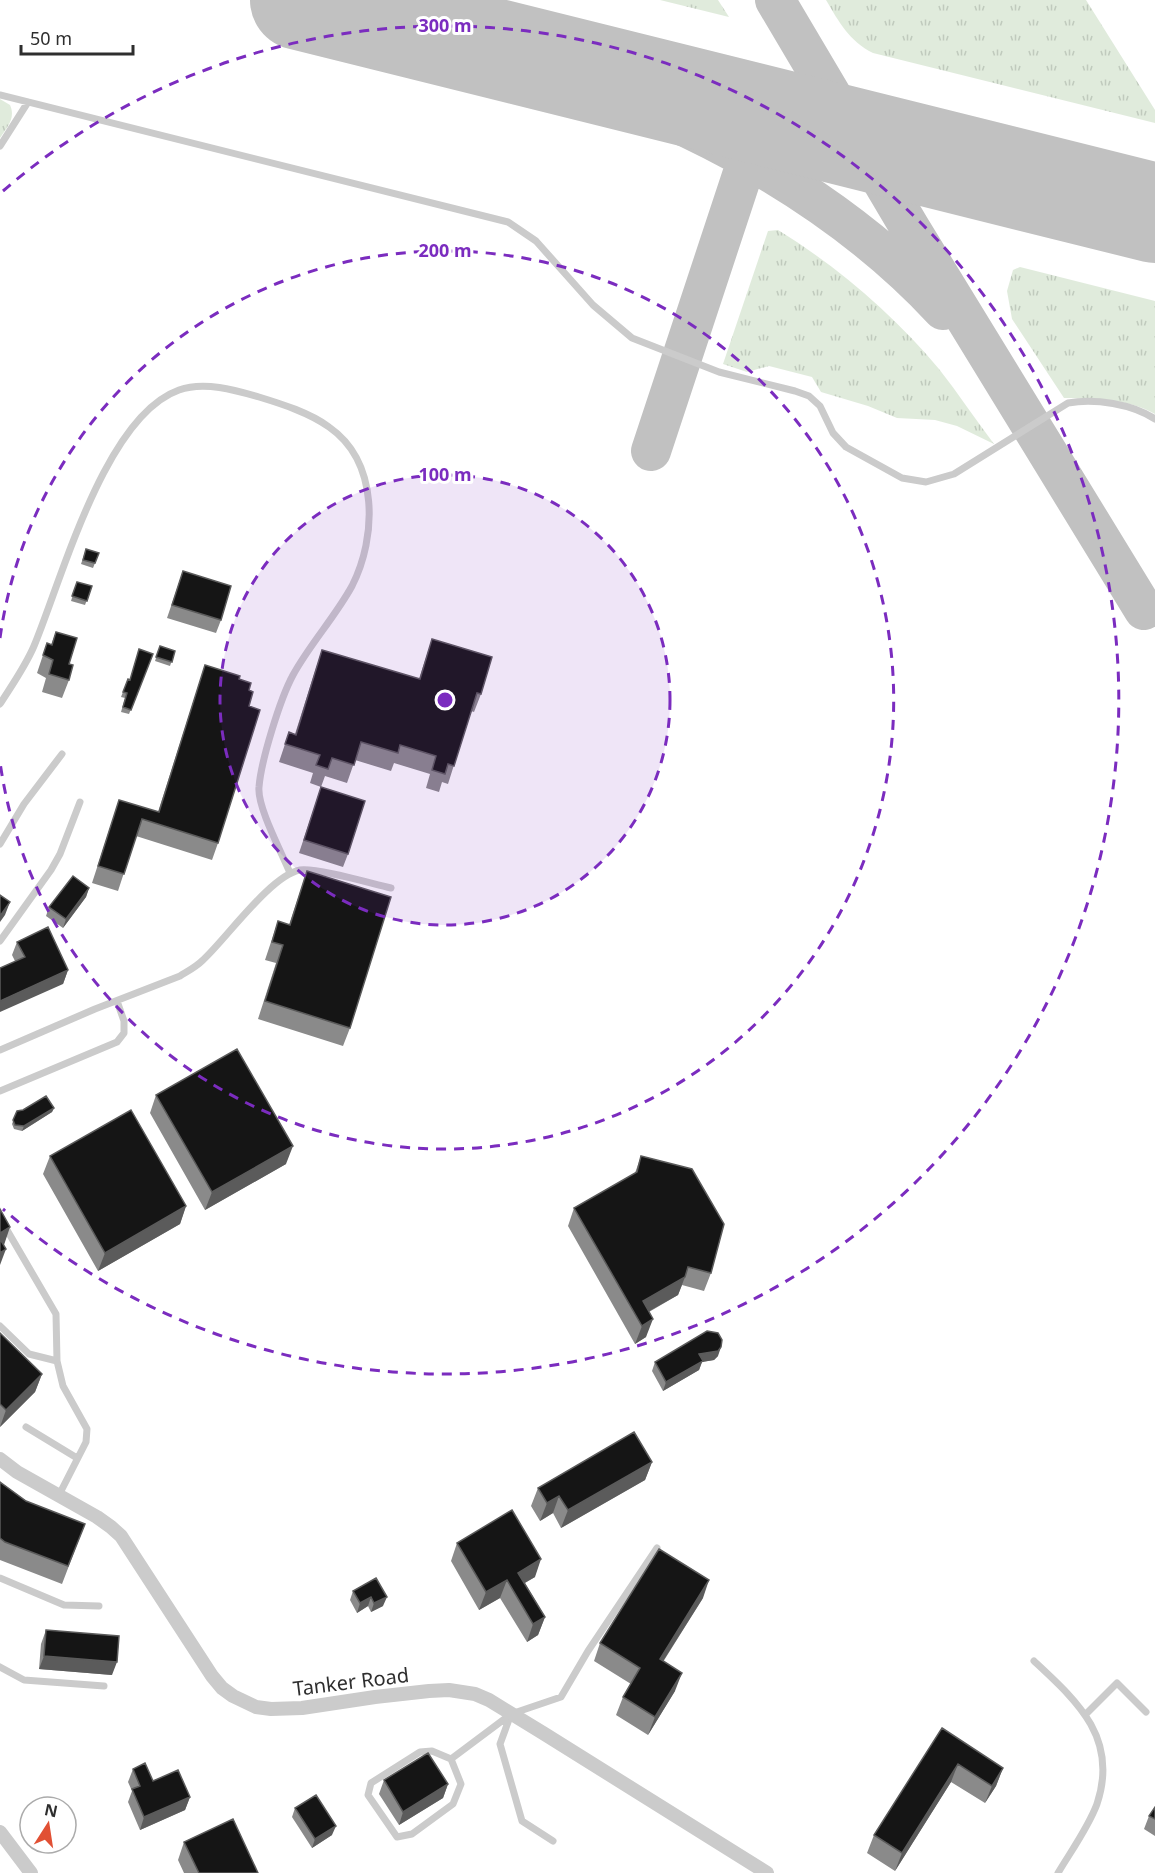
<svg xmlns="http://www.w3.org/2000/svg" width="1155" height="1873" font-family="'Noto Sans',sans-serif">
	<defs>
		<pattern id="grass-tufts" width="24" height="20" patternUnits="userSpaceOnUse" patternTransform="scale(1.5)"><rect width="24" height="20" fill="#e0ebdc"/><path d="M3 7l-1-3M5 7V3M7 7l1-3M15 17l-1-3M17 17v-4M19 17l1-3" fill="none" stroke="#c0cabd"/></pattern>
	</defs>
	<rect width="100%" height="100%" fill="#fff"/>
	<path fill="url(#grass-tufts)" d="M660 0H718L729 17Z
		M826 0H1086L1155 110V123L873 53C849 41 839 22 826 0Z
		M0 99 10 105C16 118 7 127 0 138Z
		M778 230C838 267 894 315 939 369 958 393 975 419 994 444L957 426 935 420 897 418 868 406 821 392 812 377 769 366 747 372 723 364 768 231Z
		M1020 267 1155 301V414C1127 398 1095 399 1064 398L1012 319 1007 291 1013 270Z"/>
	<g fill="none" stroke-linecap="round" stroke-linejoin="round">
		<path stroke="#c1c1c1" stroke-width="40" d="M775 0 910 228 1144 610
			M450 37C499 54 548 70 596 89 725 138 849 209 943 310
			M651 451 762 115"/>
		<path stroke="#c1c1c1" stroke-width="100" d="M300 0 1155 213"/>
		<path stroke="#cbcbcb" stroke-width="7" d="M0 95 508 222 536 241 593 305 632 338 719 372 795 391 809 396 820 406 833 433 846 447 902 478 926 482 954 474 1068 403C1095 398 1132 404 1155 419
			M0 146 28 102
			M0 704C12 685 25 667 34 646 62 579 105 416 179 390 204 381 235 390 259 397 282 404 310 413 329 427 379 462 377 537 352 586 335 617 310 644 293 675 280 699 261 761 259 787 257 807 282 853 290 873
			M0 844 24 804 62 754
			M0 941 51 870 60 854 80 802
			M0 1050 95 1009 180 976C188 971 196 967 203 960 226 939 271 875 300 870 319 868 369 883 391 888
			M0 1091 117 1042 124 1033V1021L117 1001
			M0 1218 56 1314 57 1361 63 1386 87 1429 86 1442 59 1495
			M0 1326 29 1354 57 1361
			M26 1427 77 1458
			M0 1578 64 1605 99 1606
			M1034 1661C1077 1701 1119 1738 1097 1804 1088 1828 1071 1851 1058 1873
			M0 1667 24 1680 104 1686
			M511 1714 500 1744 522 1821 553 1841
			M1086 1714 1117 1683 1146 1712
			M432 1751 451 1759 461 1784 453 1804 412 1834 397 1837 368 1795 371 1783 420 1752Z
			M451 1759 511 1714 561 1697 588 1651 657 1548"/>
		<path stroke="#cbcbcb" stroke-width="14" d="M0 1459 17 1472 97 1517 111 1527 121 1536 212 1676 222 1688 233 1696 256 1707 271 1709 302 1708 375 1697 429 1691 449 1690 475 1694 489 1700 543 1733 767 1873
			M0 1832 31 1873"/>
	</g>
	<path fill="#8a8a8a" d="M86 549 99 553 93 568 81 564Z
		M183 571 221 620 216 633 167 618Z
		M77 582 92 586 85 605 71 601Z
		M56 632 69 664V680L62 698 42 692 46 678 37 673 47 643 51 645Z
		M432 639 481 694 474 712 471 711 448 784 442 782 439 792 426 788 430 774 394 763 391 771 355 760 347 783 325 776 321 787 310 783 313 773 279 762 289 732 295 734 316 668 322 650 419 679Z
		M160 646 175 651 170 666 155 661Z
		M153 654 129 714 121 712 125 698 121 697 128 679 130 680Z
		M205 665 239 679 249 690V706L218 843 212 860 136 836 118 891 92 883 119 800 158 812Z
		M321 787 348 854 343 867 299 853Z
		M307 871 350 1028 343 1046 258 1019 276 963 265 960 278 921 289 925Z
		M89 888 86 897 63 928 46 916 49 907Z
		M17 942 68 970 63 984 15 961 12 955Z
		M156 1095 286 1164 205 1210 150 1113Z
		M54 1108 52 1112 22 1131 14 1129 12 1124 17 1111Z
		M50 1156 186 1206 180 1224 98 1271 43 1174Z
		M641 1156 711 1273 704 1291 682 1285 678 1295 649 1312 646 1337 635 1344 568 1226 574 1208 635 1173Z
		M0 1333 42 1374 35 1392 0 1427Z
		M718 1356 714 1360 702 1362 699 1370 663 1391 652 1371 655 1362Z
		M652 1462 645 1480 561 1528 553 1513 540 1521 531 1506 538 1488Z
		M0 1482 26 1501 85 1524 62 1584 0 1560Z
		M457 1543 535 1577 525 1583 545 1617 538 1635 527 1642 500 1598 479 1610 451 1561Z
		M376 1578 383 1606 371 1612 368 1606 357 1613 350 1600 353 1591Z
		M703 1598 663 1662 675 1691 648 1735 616 1715 623 1697 631 1684 594 1661 600 1643Z
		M46 1630 112 1675 39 1669 41 1644Z
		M942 1728 1003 1768 996 1786 985 1803 951 1782 895 1871 867 1853 874 1835Z
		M133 1769 153 1781 190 1797 185 1810 140 1830 128 1802 132 1791 128 1782Z
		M384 1780 448 1784 443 1798 399 1825 379 1794Z
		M1155 1807V1836L1144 1829 1149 1816Z
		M295 1808 332 1835 312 1848 292 1817Z
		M184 1842 258 1873H184L178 1860Z"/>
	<path fill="#5b5b5b" d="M89 888 86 897 63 928 66 919Z
		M10 902 5 915 0 922V916Z
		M68 970 63 984 0 1012V1001Z
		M54 1108 52 1112 22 1131 24 1126Z
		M293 1146 286 1164 205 1210 212 1192Z
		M186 1206 180 1224 98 1271 105 1253Z
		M10 1227 4 1245 0 1248V1233Z
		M6 1249 0 1265V1253Z
		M685 1277 678 1295 637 1318 643 1301Z
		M653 1319 646 1337 635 1344 642 1326Z
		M721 1347 718 1356 714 1360 702 1362 699 1370 663 1391 666 1382 699 1354Z
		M42 1374 35 1392 0 1427 6 1410Z
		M652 1462 645 1480 561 1528 568 1510Z
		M559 1496 553 1513 540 1521 547 1503Z
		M541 1559 535 1577 512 1590 518 1573Z
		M507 1580 500 1598 479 1610 486 1592Z
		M709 1580 703 1598 653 1677 660 1659Z
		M371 1597 368 1606 357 1613 360 1603Z
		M387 1597 383 1606 371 1612 374 1603Z
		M545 1617 538 1635 527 1642 533 1624Z
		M44 1656 117 1662 112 1675 39 1669Z
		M682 1673 675 1691 648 1735 655 1717Z
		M958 1764 951 1782 895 1871 902 1853Z
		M1003 1768 996 1786 985 1803 992 1786Z
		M448 1784 443 1798 399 1825 403 1812Z
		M190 1797 185 1810 140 1830 144 1817Z
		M336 1826 332 1835 312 1848 315 1839Z"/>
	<path fill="#151515" stroke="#5b5b5b" stroke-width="1.5" d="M86 549 99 553 95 563 83 560Z
		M183 571 231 586 221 620 172 605Z
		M77 582 92 586 87 601 72 596Z
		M56 632 77 638 69 664 73 665 69 680 49 674 53 660 43 655 47 643 52 645Z
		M432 639 492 657 481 694 477 693 454 766 448 764 445 774 432 770 436 756 400 745 398 753 361 742 354 765 332 758 328 769 316 765 320 755 285 744 289 732 296 735 322 650 420 679Z
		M160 646 175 651 172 662 156 657Z
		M139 649 153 654 131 710 123 707 127 693 123 692 128 679 130 680Z
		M205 665 240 676 239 679 251 683 249 690 253 692 249 706 260 710 218 843 142 819 124 874 98 866 119 800 159 812Z
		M321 787 365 801 348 854 304 840Z
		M307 871 391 897 350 1028 265 1001 283 945 272 942 278 921 290 925Z
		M73 876 89 888 66 919 49 907Z
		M0 895 10 902 0 916Z
		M48 927 68 970 0 1001V968L25 957 17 942Z
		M237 1049 293 1146 212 1192 156 1095Z
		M46 1096 54 1108 24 1126 15 1125 13 1120 17 1111 23 1110Z
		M131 1110 186 1206 105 1253 50 1156Z
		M641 1156 692 1169 724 1224 711 1273 688 1267 685 1277 643 1301 653 1319 642 1326 574 1208 637 1172Z
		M0 1209 10 1227 0 1233Z
		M0 1239 6 1249 0 1253Z
		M707 1331 718 1333 722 1340 721 1347 718 1351 699 1354 703 1361 666 1382 655 1362Z
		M0 1333 42 1374 6 1410 0 1404Z
		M634 1432 652 1462 568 1510 559 1496 547 1503 538 1488Z
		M0 1482 26 1501 85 1524 68 1566 5 1542 0 1538Z
		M512 1510 541 1559 518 1573 545 1617 533 1624 507 1580 486 1592 457 1543Z
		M659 1549 709 1580 660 1659 682 1673 655 1717 623 1697 640 1668 600 1643Z
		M376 1578 387 1597 374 1603 371 1597 360 1603 353 1591Z
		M46 1630 119 1636 117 1662 44 1656Z
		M942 1728 1003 1768 992 1786 958 1764 902 1853 874 1835Z
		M428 1753 448 1784 403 1812 384 1780Z
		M145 1763 153 1781 178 1770 190 1797 144 1817 132 1789 140 1786 133 1769Z
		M316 1795 336 1826 315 1839 295 1808Z
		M1155 1807V1819L1149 1816Z
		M233 1819 258 1873H199L184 1842Z"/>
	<circle cx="445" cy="700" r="225" fill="#7b2cbf" fill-opacity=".12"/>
	<g fill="none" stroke="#7b2cbf" stroke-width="3" stroke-dasharray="10 8">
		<circle cx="445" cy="700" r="225"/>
		<path d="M0 638A449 449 0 1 1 0 762"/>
		<path d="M3 191A674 674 0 1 1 3 1209"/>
	</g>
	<g text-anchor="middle" stroke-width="6" stroke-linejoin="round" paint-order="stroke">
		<g font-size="20" fill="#2e2e2e" stroke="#fff">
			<text transform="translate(351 1682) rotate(-7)" y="7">Tanker Road</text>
		</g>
	</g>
	<circle cx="445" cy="700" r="9" fill="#7b2cbf" stroke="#fff" stroke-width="3"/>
	<g font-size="18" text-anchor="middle" font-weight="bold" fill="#7b2cbf" stroke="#fff" stroke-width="6" stroke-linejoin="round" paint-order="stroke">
		<text x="445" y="32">300 m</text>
		<text x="445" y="257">200 m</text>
		<text x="445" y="481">100 m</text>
	</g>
	<g transform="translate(48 1825) rotate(12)"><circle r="28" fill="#ffffff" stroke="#ababab" stroke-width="1.5"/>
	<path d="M0-4.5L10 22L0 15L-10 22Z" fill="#e15034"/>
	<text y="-9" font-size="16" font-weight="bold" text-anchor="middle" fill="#2e2e2e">N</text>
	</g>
	<path d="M21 45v9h112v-9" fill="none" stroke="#2e2e2e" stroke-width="3"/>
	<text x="30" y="45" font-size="18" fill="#2e2e2e" stroke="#ffffff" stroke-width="4.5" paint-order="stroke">50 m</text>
</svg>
